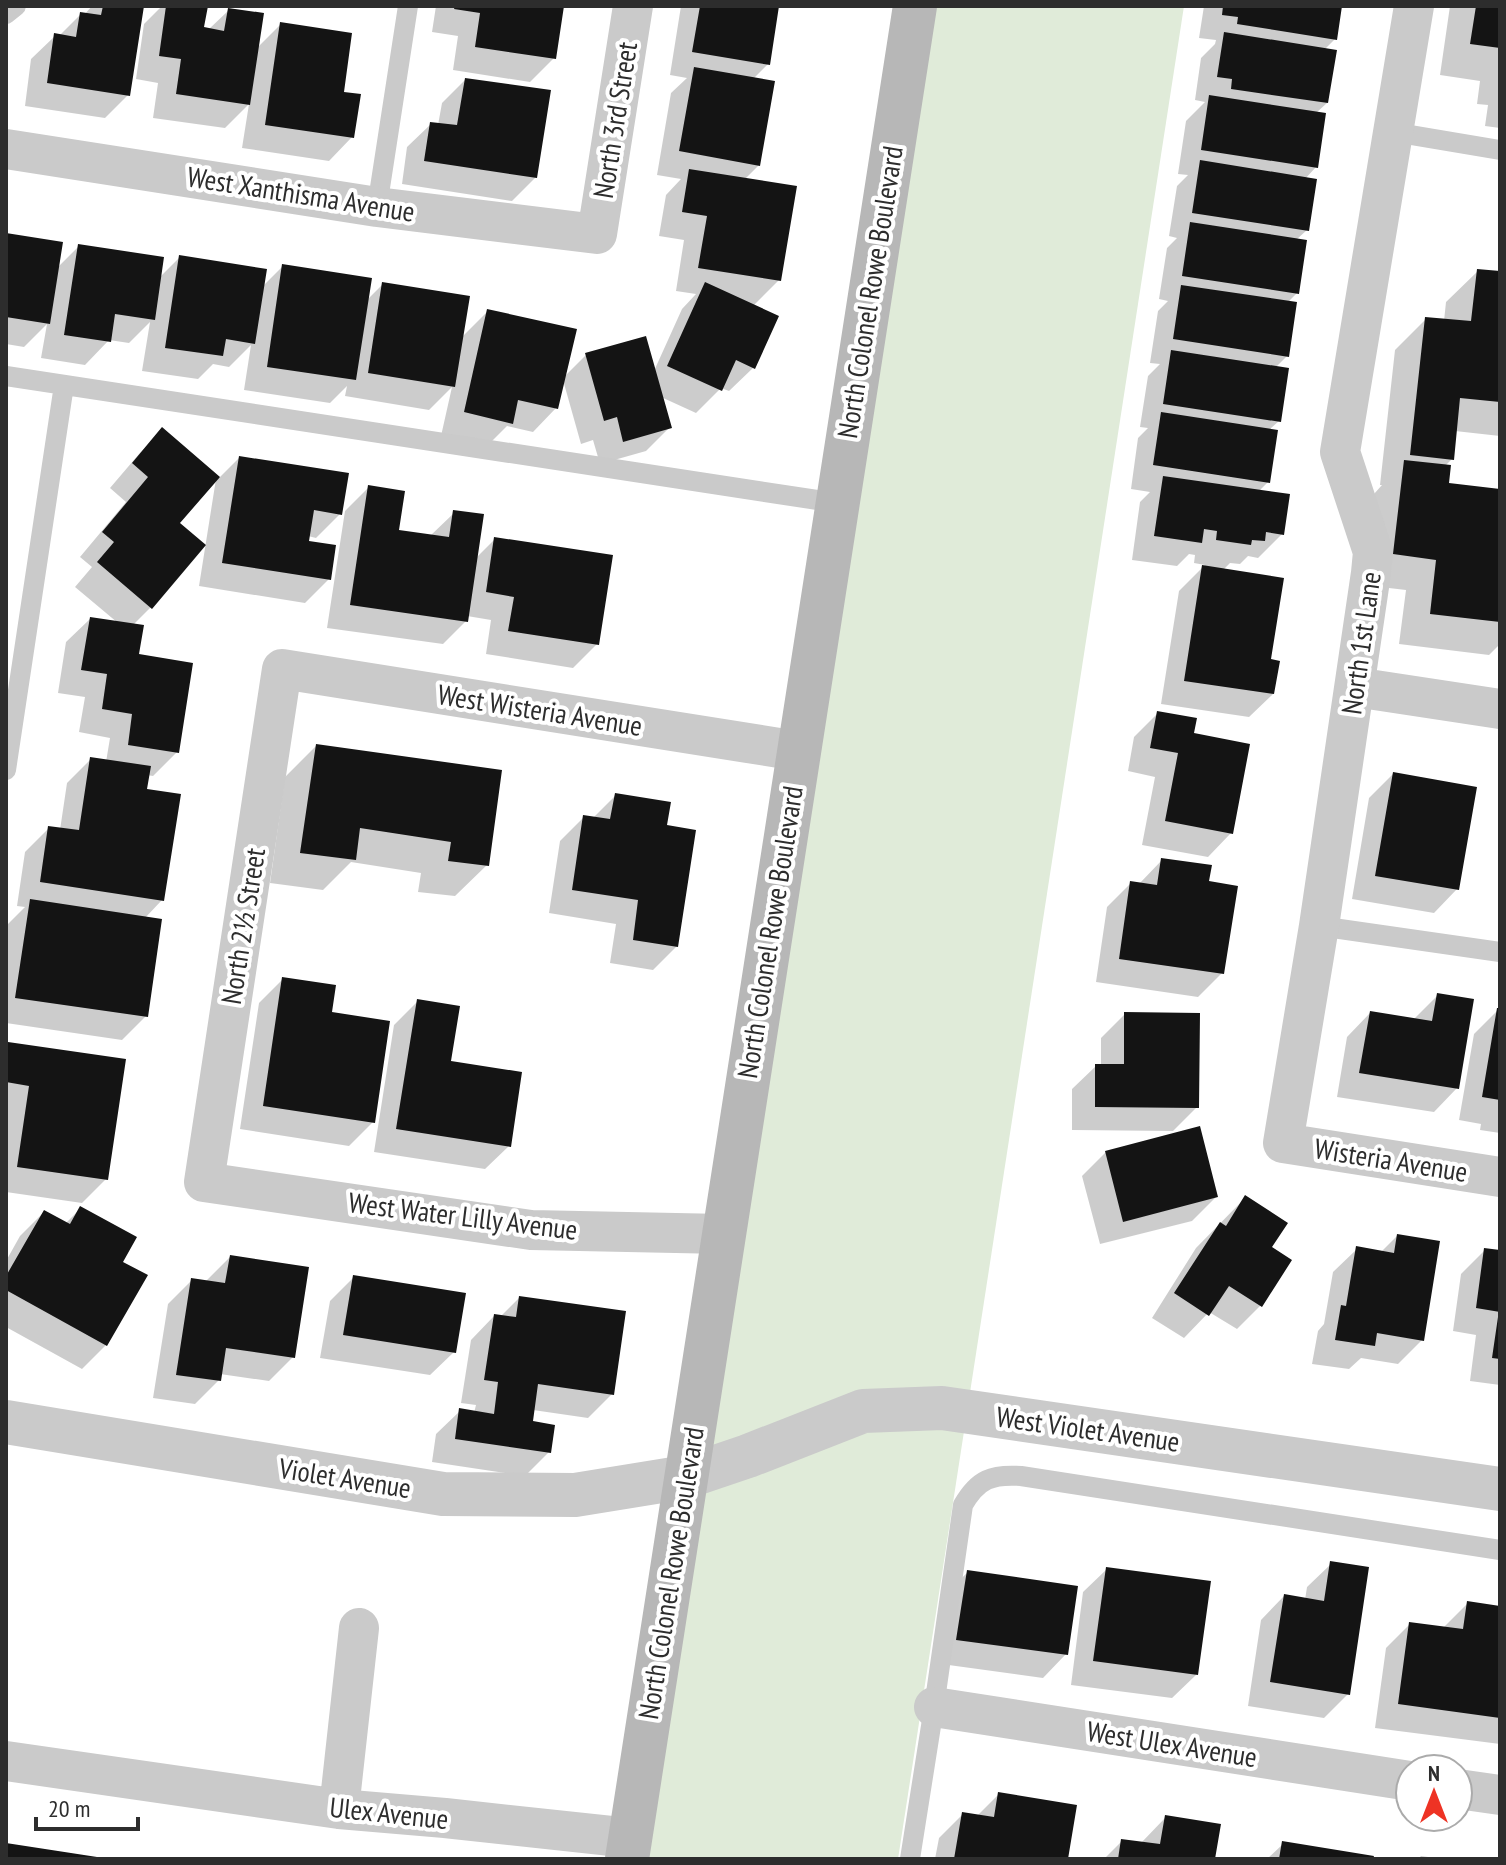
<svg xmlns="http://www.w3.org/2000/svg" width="1506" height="1865" font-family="'PT Sans Narrow',sans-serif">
	<rect width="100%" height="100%" fill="#fff"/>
	<path fill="#e0ebd9" d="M924 6H1184L898 1859H636Z"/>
	<path fill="#0003" d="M92 6H142L128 95 105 118 25 106 31 59 55 36H59L81 14 84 15Z
		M162 6H206L202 29 208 30 229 10 257 48 281 24 341 93 352 137 329 161 242 148 249 104 225 128 153 118 158 83 136 79 144 24Z
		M436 6H562L554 58 530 82 453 70 458 36 432 32Z
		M681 6H777L768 64 753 79 759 165 744 180 779 280 753 306V368L729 391 721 388 696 413 661 397 670 427 646 451 600 464 593 440 581 444 563 380 556 408 533 432 507 426 487 446 441 436 452 387 429 410 345 396 347 386 330 403 244 390 251 345 229 367 213 364 198 379 142 371 150 322 129 343 109 340 85 365 41 358 47 324 24 347 6 344V235L57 268 79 246 159 278 180 257 262 287 283 266 366 301 383 284 461 338 488 311 564 377 586 355 654 371 682 309 696 294 676 291 684 240 659 236 666 195 681 179 657 175 671 93 687 78 670 75Z
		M1204 6H1340L1335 39 1324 50 1327 103 1316 113V167L1305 179 1307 230 1296 240 1297 293 1287 303V356L1275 368 1279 421 1269 430 1268 482 1258 492 1282 534 1258 558 1248 556 1240 564 1230 563 1223 570 1269 661 1273 694 1249 717 1161 704 1179 591 1205 565 1194 563 1195 555 1189 554 1177 566 1132 560 1140 502 1150 492 1131 489 1138 438 1148 428 1140 427 1148 376 1160 364 1150 363 1158 311 1168 301 1159 299 1167 248 1177 238 1169 236 1177 186 1188 175 1178 174 1186 121 1205 102 1195 100 1201 58 1215 44 1216 40 1199 38Z
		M1450 6H1500V128L1485 126 1488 105 1477 104 1480 81 1440 75Z
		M465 80 536 177 512 201 402 184 407 147 431 124 438 125 442 103Z
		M1478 271 1500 273V436L1455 431 1452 459 1444 467 1447 485 1500 491V644L1489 655 1399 644 1406 590 1363 585 1374 494 1382 485H1380L1395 350 1426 319 1444 321 1446 302Z
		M162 430 219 478 239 458 340 514 316 538 308 536 307 543 329 579 305 603 199 586 216 479 177 524 151 607 133 625 137 656 177 752 153 776 147 775 145 790 162 900 145 918 146 1016 122 1040 6 1023V931L7 925 25 907 17 906 25 852 49 828 60 830 67 783 91 759 106 762 110 738 79 732 85 697 58 693 66 642 90 619 118 623 75 587 92 567 80 557 126 502 110 488 139 454Z
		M369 487 397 531 430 536 454 513 475 559 495 539 597 644 573 668 486 654 491 620 467 616 466 621 443 644 327 628 345 511Z
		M1158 713 1192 735 1231 833 1208 857 1142 845 1155 777 1128 771 1134 737Z
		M316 746 487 865 455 896 418 892 421 873 351 862 323 890 270 883 285 777Z
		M1393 774 1457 889 1434 913 1352 899 1369 798Z
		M616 795 665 827 677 946 653 970 610 963 616 924 549 913 560 841 584 817 593 818Z
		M1162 860 1207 883 1222 973 1198 997 1096 982 1107 907 1131 883 1139 884Z
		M283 979 330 1014 373 1122 349 1146 240 1129 259 1003Z
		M1438 995 1457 1088 1434 1112 1337 1097 1347 1037 1370 1013 1413 1020Z
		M418 1001 449 1063 509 1146 485 1169 374 1152 394 1025Z
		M1498 1010H1500V1133L1480 1130 1481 1124 1459 1120 1474 1034Z
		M1125 1014 1197 1107 1173 1131 1072 1130V1089L1096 1066H1101V1038Z
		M9 1044 106 1179 82 1203 6 1192V1047Z
		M1106 1152 1216 1197 1192 1221 1100 1244 1082 1176Z
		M1245 1198 1269 1248 1260 1306 1237 1329 1209 1312 1184 1338 1152 1318 1196 1248Z
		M81 1208 120 1263 106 1345 82 1369 6 1327V1261L20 1236 44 1212 65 1224Z
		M1397 1236 1422 1340 1398 1364 1361 1358 1349 1369 1312 1364 1318 1331 1324 1324 1333 1272 1357 1249 1380 1253Z
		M1485 1250 1500 1252V1385L1470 1381 1476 1335 1453 1331 1461 1274Z
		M230 1257 293 1357 269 1381 220 1374 219 1380 195 1404 153 1398 168 1304 192 1280 206 1281Z
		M354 1277 454 1352 430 1375 320 1358 330 1301Z
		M519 1298 612 1394 588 1418 533 1410 531 1423 549 1452 525 1476 432 1462 436 1434 460 1411 474 1413 476 1405 461 1403 471 1340 494 1316 500 1317Z
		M1331 1564 1348 1694 1324 1718 1248 1706 1261 1620 1284 1596 1305 1600 1307 1587Z
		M1107 1569 1196 1675 1172 1698 1071 1685 1083 1592Z
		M967 1573 1066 1654 1043 1678 934 1663 943 1596Z
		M1468 1603 1500 1608V1744L1375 1728 1386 1648 1410 1624 1444 1627Z
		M999 1794 1066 1859H935L939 1838 963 1814 977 1816Z
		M1165 1818 1213 1859H1104L1122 1841 1141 1843Z
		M1283 1844 1371 1859H1267Z
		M1421 1856 1442 1859H1418Z"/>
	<path fill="#141414" d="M103 6H144L130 96 47 83 54 33 76 37 80 12 101 15Z
		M166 6H208L204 27 224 31 228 8 264 13 250 105 176 94 181 59 159 56Z
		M455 6H564L556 59 475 47 480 13 454 9Z
		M700 6H779L770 65 692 52Z
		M1223 6H1342L1337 40 1237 24 1238 17 1222 15Z
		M1476 6H1500V48L1470 44Z
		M280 22 352 33 344 92 361 94 354 138 265 125Z
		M1224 32 1337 50 1328 103 1231 89 1232 79 1217 77Z
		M694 67 775 81 760 166 679 151Z
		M465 78 551 90 537 178 424 161 430 122 457 125Z
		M1209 95 1326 113 1318 168 1201 150Z
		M1200 160 1317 179 1309 231 1192 213Z
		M689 169 797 186 781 281 698 268 707 216 682 212Z
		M1190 222 1307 240 1299 294 1182 276Z
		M6 233 63 242 50 324 6 317Z
		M78 244 164 257 155 320 115 314 111 342 64 335Z
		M179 255 267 269 255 344 226 339 223 356 165 348Z
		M282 264 372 278 356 380 267 367Z
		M1477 269 1500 271V402L1460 398 1454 460 1410 455 1425 317 1471 321Z
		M382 282 470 296 455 387 368 373Z
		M705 282 779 316 755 369 736 360 722 391 667 366Z
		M1181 285 1297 302 1289 357 1173 339Z
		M487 309 577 329 558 409 518 400 513 424 464 412Z
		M646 336 672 428 623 442 617 417 604 421 585 353Z
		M1171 350 1289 368 1281 422 1163 404Z
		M1161 412 1278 430 1270 483 1153 465Z
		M162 427 220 477 180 523 206 545 152 609 97 562 114 542 102 532 148 477 132 463Z
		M239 456 349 473 342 515 314 510 309 541 336 545 331 580 222 563Z
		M1404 460 1451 465 1449 483 1500 489V622L1430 614 1436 560 1393 554Z
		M1163 476 1290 494 1284 535 1266 532 1265 541 1252 540 1251 545 1216 540 1217 531 1204 529 1202 543 1154 536Z
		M368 485 405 491 399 530 449 537 453 510 484 514 468 622 350 605Z
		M494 537 613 555 599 645 508 631 514 597 486 592Z
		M1202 565 1284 578 1271 659 1280 661 1274 694 1184 681Z
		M90 617 144 625 139 654 193 663 179 753 128 745 132 714 102 709 107 674 81 670Z
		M1157 711 1197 718 1194 733 1250 744 1233 834 1165 821 1178 753 1150 748Z
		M316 744 502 770 489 866 448 861 451 842 360 828 356 860 300 853Z
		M90 757 151 766 147 789 181 794 164 901 40 882 48 826 79 830Z
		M1393 772 1477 787 1459 890 1375 876Z
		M615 793 671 802 667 825 696 830 678 947 633 940 638 900 572 890 583 815 610 819Z
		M1161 858 1212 865 1209 881 1238 886 1224 974 1119 959 1130 881 1157 885Z
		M30 899 162 919 148 1017 15 998Z
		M282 977 336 985 332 1012 390 1021 375 1123 263 1106Z
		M1437 993 1474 999 1459 1089 1359 1073 1370 1011 1432 1021Z
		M417 999 460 1006 451 1061 522 1072 511 1147 396 1129Z
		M1497 1008H1500V1100L1482 1097Z
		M1124 1012 1200 1013 1199 1108 1095 1107V1064H1124Z
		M8 1042 126 1059 108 1180 17 1167 29 1086 6 1082Z
		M1200 1126 1218 1197 1123 1222 1105 1151Z
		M1245 1195 1288 1223 1272 1247 1292 1260 1262 1307 1229 1286 1209 1316 1174 1293 1220 1222 1226 1226Z
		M80 1206 137 1237 123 1262 148 1275 107 1346 6 1290V1276L44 1210 70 1224Z
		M1397 1234 1440 1241 1424 1341 1377 1333 1375 1346 1335 1340 1341 1305 1346 1306 1356 1246 1394 1253Z
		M1484 1248 1500 1250V1312L1476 1308Z
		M230 1255 309 1267 295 1358 226 1348 221 1381 176 1375 191 1278 225 1283Z
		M353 1275 466 1293 456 1353 343 1335Z
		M519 1296 626 1311 614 1395 538 1384 533 1421 555 1425 551 1453 455 1439 459 1408 494 1414 498 1382 484 1380 494 1314 516 1317Z
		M1498 1317H1500V1359L1492 1358Z
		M1330 1561 1369 1567 1350 1695 1270 1682 1284 1594 1324 1601Z
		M1106 1567 1211 1581 1198 1675 1093 1661Z
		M967 1570 1078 1586 1068 1655 956 1640Z
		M1467 1601 1500 1606V1718L1398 1704 1409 1622 1463 1629Z
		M998 1792 1077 1805 1068 1859H954L962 1812 994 1817Z
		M1165 1815 1221 1824 1215 1859H1118L1121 1839 1160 1844Z
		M1282 1841 1374 1856 1373 1859H1279Z
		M6 1843 97 1857V1859H6Z"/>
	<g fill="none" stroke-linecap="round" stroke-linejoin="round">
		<path stroke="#cacaca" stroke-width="20" d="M6 14 16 6
			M1393 132 1500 150
			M377 207 408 6
			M6 376 837 503
			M6 770 64 385
			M1319 926 1500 952
			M910 1859 934 1707 963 1505C978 1479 992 1474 1021 1476L1500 1550"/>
		<path stroke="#cacaca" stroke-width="40" d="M1414 6 1340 452 1373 552 1371 573 1319 926 1283 1143 1500 1177
			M6 149 377 207 597 234 633 6
			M1355 687 1500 709
			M724 1234 531 1230 204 1182 282 669 798 751
			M934 1707 1410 1781
			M6 1761 339 1809 445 1818 630 1838
			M1458 1789 1500 1795
			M339 1809 359 1628"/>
		<path stroke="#cacaca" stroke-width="44" d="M6 1422 443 1494 575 1495 686 1477 748 1456 863 1411 942 1408 1500 1489"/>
		<path stroke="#b7b7b7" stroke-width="44" d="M627 1859 915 6"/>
	</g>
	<g text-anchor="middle" stroke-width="8" stroke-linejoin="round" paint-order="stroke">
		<g font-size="28" fill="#2d2d2d" stroke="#fff">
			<text transform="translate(615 120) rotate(-81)" y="10">North 3rd Street</text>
			<text transform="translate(301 194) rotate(9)" y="10">West Xanthisma Avenue</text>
			<text transform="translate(870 292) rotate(-81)" y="10">North Colonel Rowe Boulevard</text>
			<text transform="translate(1361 643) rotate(-82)" y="10">North 1st Lane</text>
			<text transform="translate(540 710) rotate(9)" y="10">West Wisteria Avenue</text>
			<text transform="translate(243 926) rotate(-81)" y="10">North 2½ Street</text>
			<text transform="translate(770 932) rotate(-81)" y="10">North Colonel Rowe Boulevard</text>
			<text transform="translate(1391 1160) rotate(9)" y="10">Wisteria Avenue</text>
			<text transform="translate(463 1216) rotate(7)" y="10">West Water Lilly Avenue</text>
			<text transform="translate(1088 1429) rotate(8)" y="10">West Violet Avenue</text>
			<text transform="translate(345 1478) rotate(9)" y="10">Violet Avenue</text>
			<text transform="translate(671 1573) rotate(-81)" y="10">North Colonel Rowe Boulevard</text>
			<text transform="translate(1172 1744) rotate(9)" y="10">West Ulex Avenue</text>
			<text transform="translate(389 1813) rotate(6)" y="10">Ulex Avenue</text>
		</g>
	</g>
	<rect width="1506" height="1865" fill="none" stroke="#2d2d2d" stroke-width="16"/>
	<g transform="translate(1434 1793)"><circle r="38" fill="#ffffff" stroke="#ababab" stroke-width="2"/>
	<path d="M0-6L14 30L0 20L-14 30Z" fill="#ee3324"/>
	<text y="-12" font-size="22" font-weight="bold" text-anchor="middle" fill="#2d2d2d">N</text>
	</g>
	<path d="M36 1817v12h102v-12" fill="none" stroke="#2d2d2d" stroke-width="4"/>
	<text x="48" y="1817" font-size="24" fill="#2d2d2d" stroke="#ffffff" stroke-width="6" paint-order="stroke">20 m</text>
</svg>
